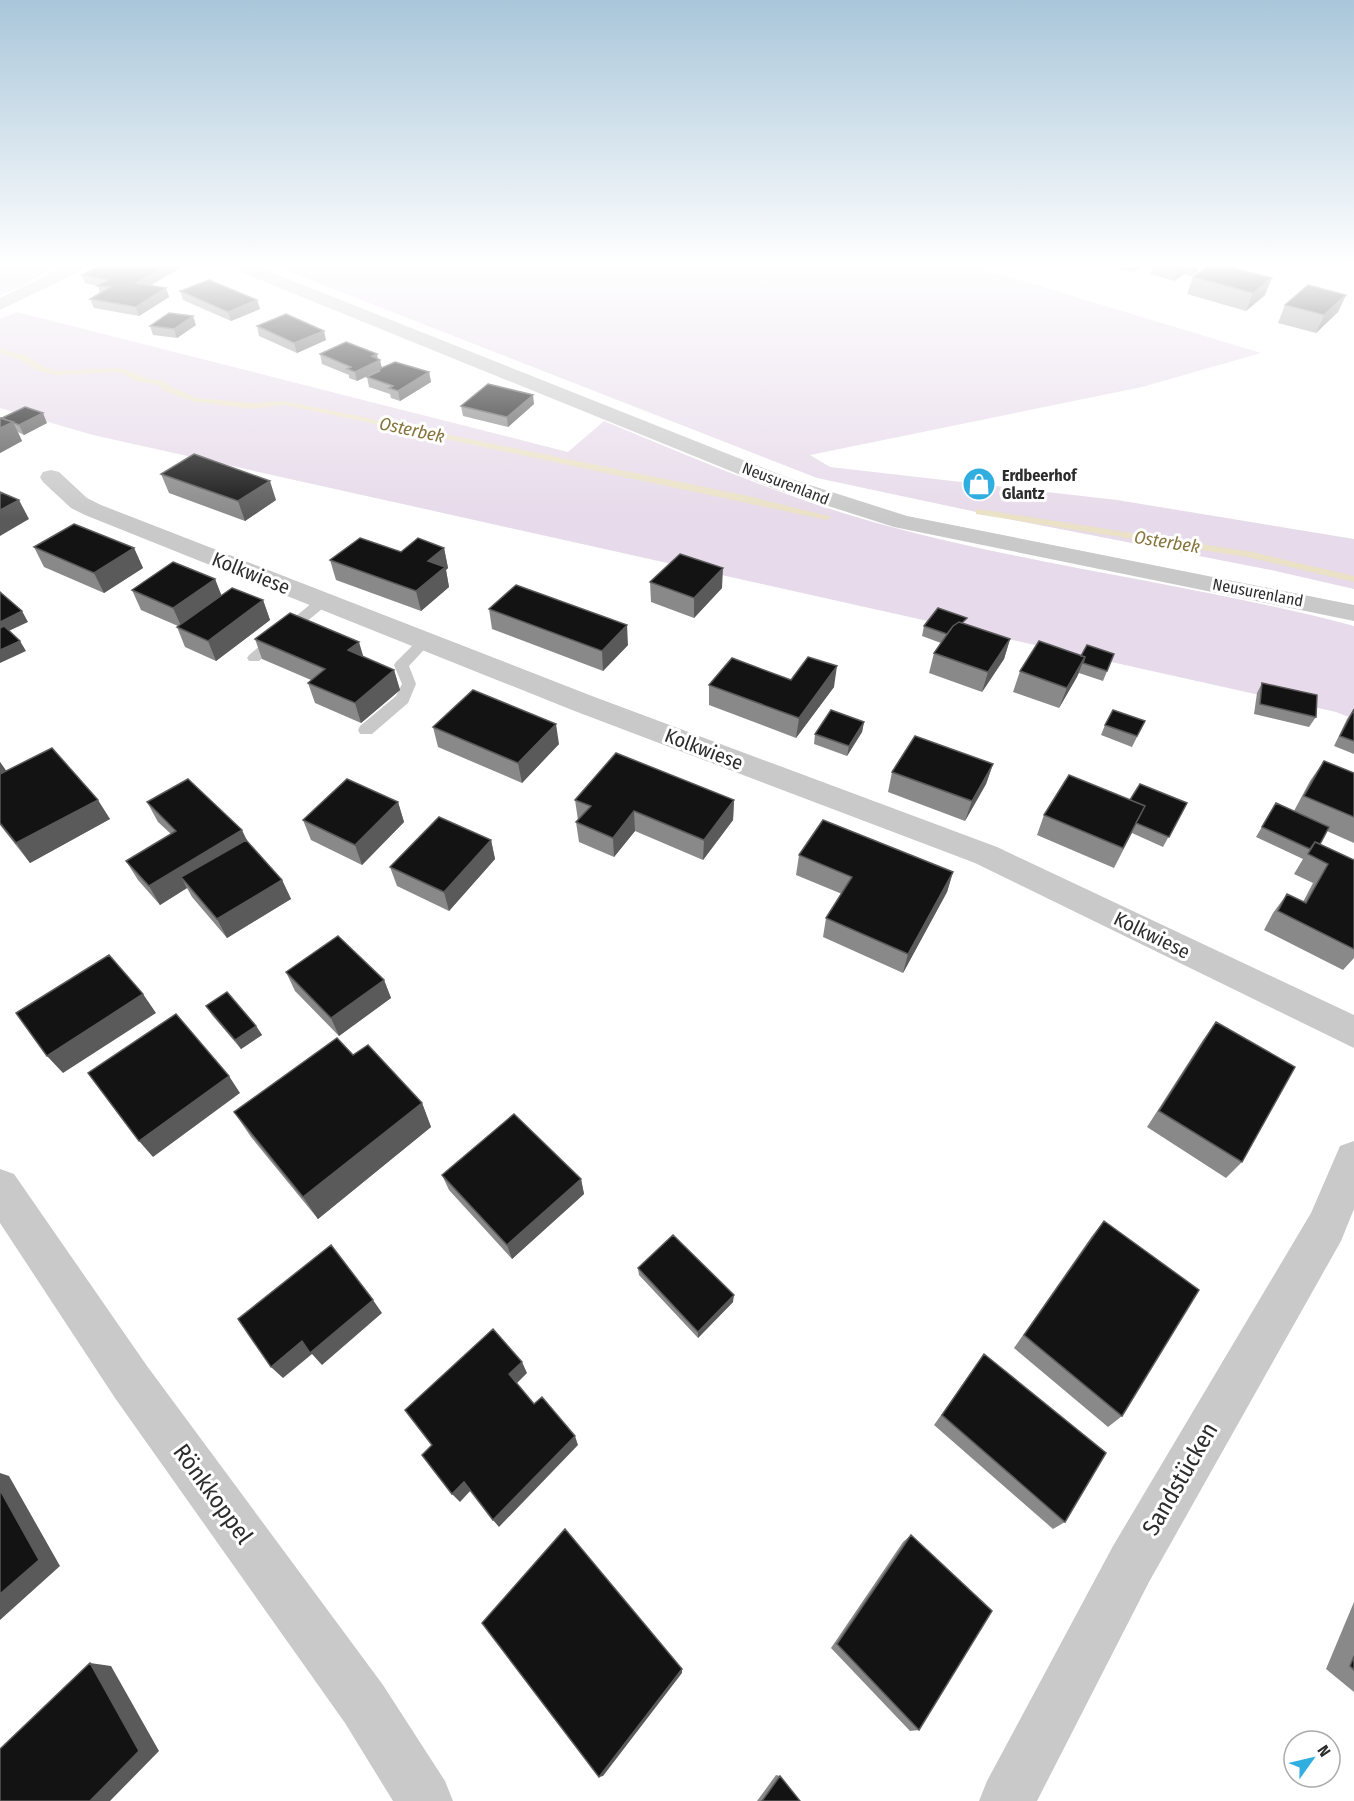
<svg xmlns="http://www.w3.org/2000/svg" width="1354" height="1801" font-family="'Fira Sans Condensed',sans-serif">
	<rect width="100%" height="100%" fill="#fff"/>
	<path fill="#e7daea" d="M0 267H55L19 288 0 295Z
		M277 267H976L1261 353 1142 387 810 455 830 467 1117 500 1354 539V589L1271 570 1014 520 817 478Z
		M17 312 568 452 604 421C696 459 788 499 884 525 1039 567 1199 585 1354 626V719L1336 712 93 435 0 408V319Z"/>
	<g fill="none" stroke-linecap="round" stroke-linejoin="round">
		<path fill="#eae1c6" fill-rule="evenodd" d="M0 349 27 356 44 367 57 371 114 368 129 370 142 377 164 381 171 387 197 398 252 403 285 401 748 496 832 517 827 520 285 405 252 409 195 402 165 391 158 385 137 381 124 374 114 372 57 375 38 371 21 360 0 353Z
			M979 509 1252 552 1354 576V582L1252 558 976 514V510Z"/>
		<path fill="#c9c9c9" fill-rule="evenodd" d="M323 597 328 598 330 601 328 604 259 661H249L247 658 249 655 318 598Z
			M425 637 432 641 409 666 416 684 408 703 372 734H360L358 730 360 726 396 696 402 684 394 665 396 662 420 638Z"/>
		<path fill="#c9c9c9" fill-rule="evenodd" d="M63 267H83L81 271 0 310V298Z
			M236 267H258L791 479 907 516 1354 605V621L894 527 775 489 238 271Z
			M51 470 59 472 87 498 101 505 592 696 997 847 1354 1015V1048L975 863 572 710 85 515 71 508 43 482 40 477 43 472Z
			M1354 1141V1209L1341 1241 1149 1582 1037 1801H979L987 1781 1113 1546 1311 1213 1340 1146Z
			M0 1169 14 1174 147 1366 383 1685 445 1781 453 1801H393L345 1723 115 1398 0 1223Z"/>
	</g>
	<path fill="#898989" d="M97 267H182L150 285 166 288 169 297 139 316 94 308 90 299 100 293 98 286 85 283 82 275Z
		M1113 267H1140L1133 272Z
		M1153 267H1200L1198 271 1191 276 1184 274 1174 281 1150 274Z
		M1193 277 1265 295 1246 311 1187 294Z
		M180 291 257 300 260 309 231 321 183 300Z
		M1346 295 1338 312 1316 333 1278 323 1285 305Z
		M196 325 177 338 153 335 150 326Z
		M257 326 326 340 297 353 259 336Z
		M320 354 378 359 382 367 429 372 431 382 400 401 391 398 390 394 369 387 367 377 379 370 357 381 349 378V375L322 364Z
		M534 404 508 427 463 416 461 406Z
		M0 418H2L47 423 24 435 18 432 22 441 0 453Z
		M161 474 276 500 245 521 169 493Z
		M34 547 134 548 143 568 104 593 44 567Z
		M444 548 448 568 446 570 449 587 421 611 336 580 330 560Z
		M215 579 221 596 263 600 270 620 216 661 185 647 177 627 178 626 141 610 132 590Z
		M650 582 722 588 694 618 651 602Z
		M489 609 628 645 603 671 492 629Z
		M966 624 1010 639 1004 659 982 692 929 673 934 653 941 643 922 636 924 626Z
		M255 639 364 657 394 670 400 690 361 723 315 703 308 683 311 680 262 659Z
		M1114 654 1103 681 1079 673 1059 708 1013 692 1020 671 1081 656Z
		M791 680 834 687 796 738 709 705V685Z
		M1262 683 1316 717 1309 727 1254 714 1257 693Z
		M1354 709V754L1334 746 1347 719Z
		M1145 721 1132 747 1101 735 1105 725Z
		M864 722 862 732 847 756 814 744 815 734Z
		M433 727 559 744 522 783 438 747Z
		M1324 761 1354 773V843L1327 831 1320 844 1354 860V958L1343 970 1264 930 1273 913 1287 894 1303 902 1313 883 1294 874 1303 859 1256 837 1276 803 1294 811 1310 781Z
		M0 762 6 771 110 819 30 863 0 825Z
		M993 764 986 784 965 821 888 792 892 772Z
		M575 800H734L733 820 703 860 635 831 614 857 579 842 576 822 578 820Z
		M1130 800 1187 803 1163 847 1132 833 1114 868 1037 835 1044 815Z
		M147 802 248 842 282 880 291 899 227 938 192 897 187 888 160 905 138 880 126 861 171 834 158 822Z
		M398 802 404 822 362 865 311 840 303 820Z
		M491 840 495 859 449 911 397 886 390 867Z
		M799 855 953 872 947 892 903 973 823 937 826 918 842 894 796 875Z
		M286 972 384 980 391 998 339 1036 295 991Z
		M206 1006 256 1026 262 1035 241 1049 212 1015Z
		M1216 1022 1242 1162 1226 1178 1147 1127 1203 1040Z
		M422 1103 431 1127 318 1219 251 1137 234 1112Z
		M442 1175 581 1179 584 1194 512 1259 449 1190Z
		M1104 1221 1122 1416 1108 1427 1014 1348 1092 1236Z
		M638 1268 733 1302 698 1338 639 1275Z
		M984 1354 1065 1522 1053 1529 934 1425Z
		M911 1535 919 1730 910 1731 831 1648 903 1542Z
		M1354 1602V1692L1326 1669Z
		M776 1775 780 1776 800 1801H757Z"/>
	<path fill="#5a5a5a" d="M164 267H182L139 292 136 283Z
		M1135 267H1140L1133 272Z
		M1179 267H1186L1184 274 1174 281Z
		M1194 267H1200L1198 271 1191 276Z
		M1272 278 1265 295 1246 311 1253 293Z
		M166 288 169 297 139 316 136 307Z
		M1346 295 1338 312 1316 333 1324 315Z
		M257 300 260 309 231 321 228 312Z
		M193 316 196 325 177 338 174 329Z
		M324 331 326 340 297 353 294 343Z
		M377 354 378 361 380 360 382 369 357 381 355 372 372 356Z
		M429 372 431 382 400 401 398 391Z
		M533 395 534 404 508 427 507 417Z
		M43 413 47 423 24 435 19 425Z
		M13 422 22 441 0 453V428Z
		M270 481 276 500 245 521 238 501Z
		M19 500 29 519 0 536V510Z
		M134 548 143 568 104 593 94 573Z
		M444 548 448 568 446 570 449 587 421 611 416 591 428 561Z
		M723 568 722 588 694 618V598Z
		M215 579 223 599 182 628 173 608Z
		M263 600 270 620 216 661 208 641Z
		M22 611 28 622 0 635V622Z
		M627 625 628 645 603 671 602 651Z
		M1010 639 1004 659 982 692 988 672Z
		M20 641 26 651 0 663V650Z
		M359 642 365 662 348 650Z
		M1085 657 1077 677 1059 708 1067 688Z
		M837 666 834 687 796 738 799 718Z
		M394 670 400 690 361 723 355 703Z
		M864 722 862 732 847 756 849 746Z
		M556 724 559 744 522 783 518 763Z
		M0 762 10 776 0 781Z
		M993 764 986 784 965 821 972 801Z
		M98 800 110 819 30 863 16 843Z
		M734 800 733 820 703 860 704 840Z
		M398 802 404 822 362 865 355 845Z
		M634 811 635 831 614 857 613 838Z
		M242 830 251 849 181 877 187 888 160 905 149 886Z
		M491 840 495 859 449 911 444 892Z
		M953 872 947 892 903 973 908 954Z
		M282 880 291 899 227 938 217 919Z
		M384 980 391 998 339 1036 331 1018Z
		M143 994 156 1013 63 1073 47 1056Z
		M256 1026 262 1035 241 1049 235 1040Z
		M229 1076 240 1093 153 1157 139 1141Z
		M422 1103 431 1127 318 1219 303 1197Z
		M581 1179 584 1194 512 1259 507 1245Z
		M734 1295 733 1302 698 1338V1332Z
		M373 1300 382 1313 322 1365 312 1354 283 1378 271 1367 302 1341Z
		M522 1362 527 1373 514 1386 509 1374Z
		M575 1436 578 1445 499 1527 493 1520Z
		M0 1473 9 1476 60 1566 0 1620Z
		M464 1482 471 1490 460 1502 452 1494Z
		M90 1663 111 1666 159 1751 110 1801H90Z
		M682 1669V1673L603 1776 599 1777Z"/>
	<path fill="#131313" stroke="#5a5a5a" stroke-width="1.5" d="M97 267H164L136 283 166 288 136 307 90 299 110 287 97 286 108 280 82 275Z
		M1207 267H1230L1272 278 1253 293 1193 277Z
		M209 280 257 300 228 312 180 291Z
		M1308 285 1346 295 1324 315 1285 305Z
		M169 313 193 316 174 329 150 326Z
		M286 314 324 331 294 343 257 326Z
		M346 342 377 354 372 356 380 360 355 372 347 369 351 367 320 354Z
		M395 362 429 372 398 391 389 388 393 386 367 377 380 371 379 369Z
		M488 384 533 395 507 417 461 406Z
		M25 407 43 413 19 425 2 418Z
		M0 418 13 422 0 428Z
		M194 454 270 481 238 501 161 474Z
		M0 492 19 500 0 510Z
		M74 524 134 548 94 573 34 547Z
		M360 538 401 552 418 538 444 548 428 561 445 567 416 591 330 560Z
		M680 554 723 568 694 598 650 582Z
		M173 562 215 579 173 608 132 590Z
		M516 585 627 625 602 651 489 609Z
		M232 588 263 600 208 641 177 627Z
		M0 592 22 611 0 622Z
		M938 608 967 618 962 623 959 622 953 626 947 634 924 626Z
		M290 613 359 642 348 650 394 670 355 703 308 683 325 669 255 639Z
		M959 622 1010 639 988 672 934 653 953 626Z
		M4 626 20 641 0 650V628Z
		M1039 641 1085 657 1067 688 1020 671Z
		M1087 645 1114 654 1107 671 1083 663 1085 657 1081 656Z
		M808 657 837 666 799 718 709 685 732 658 791 680Z
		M1262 683 1317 695 1316 717 1260 704Z
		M473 690 556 724 518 763 433 727Z
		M1354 709V741L1340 736Z
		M831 710 864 722 849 746 815 734Z
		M1113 710 1145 721 1137 736 1105 725Z
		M915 736 993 764 972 801 892 772Z
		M52 748 98 800 16 843 0 823V774Z
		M616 753 734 800 704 840 634 811 613 838 576 822 591 806 575 800Z
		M1324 761 1354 773V817L1304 796Z
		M1069 775 1145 806 1123 848 1044 815Z
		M188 779 242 830 149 886 126 861 176 831 147 802Z
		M347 779 398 802 355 845 303 820Z
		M1140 784 1187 803 1169 837 1136 823 1145 806 1130 800Z
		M1276 803 1329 827 1320 844 1315 842 1310 849 1262 827Z
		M439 817 491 840 444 892 390 867Z
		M823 820 953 872 908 954 826 918 852 877 799 855Z
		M246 840 282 880 217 919 181 877Z
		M1315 842 1354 860V949L1278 911 1287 894 1306 903 1328 864 1308 854Z
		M338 936 384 980 331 1018 286 972Z
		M109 955 143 994 47 1056 16 1013Z
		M227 992 256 1026 235 1040 206 1006Z
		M176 1014 229 1076 139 1141 88 1073Z
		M1216 1022 1295 1067 1242 1162 1159 1111Z
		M337 1038 353 1055 368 1045 422 1103 303 1197 234 1112Z
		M514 1114 581 1179 507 1245 442 1175Z
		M1104 1221 1199 1290 1122 1416 1024 1335Z
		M673 1235 734 1295 698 1332 638 1268Z
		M331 1245 373 1300 310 1353 302 1341 271 1367 238 1319Z
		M493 1329 522 1362 509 1374 534 1404 542 1397 575 1436 493 1520 464 1482 452 1494 422 1455 432 1445 405 1410Z
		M984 1354 1106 1453 1065 1522 942 1415Z
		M0 1490 39 1560 0 1594Z
		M565 1529 682 1669 599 1777 482 1623Z
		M911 1535 992 1611 919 1730 837 1644Z
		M1354 1656V1670L1350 1666Z
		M90 1663 139 1751 90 1801H0V1749Z
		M780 1776 800 1801H762Z"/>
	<linearGradient id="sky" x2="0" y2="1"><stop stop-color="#a9c6da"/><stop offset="0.51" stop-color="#fff"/><stop offset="1" stop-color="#fff" stop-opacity="0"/></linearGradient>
	<rect width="1354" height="519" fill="url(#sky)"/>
	<defs>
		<g id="shop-disc" transform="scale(1.725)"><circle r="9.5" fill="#31aee0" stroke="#fff"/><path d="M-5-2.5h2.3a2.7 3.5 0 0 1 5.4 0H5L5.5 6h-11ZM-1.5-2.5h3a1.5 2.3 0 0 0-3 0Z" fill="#fff"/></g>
	</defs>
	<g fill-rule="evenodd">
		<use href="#shop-disc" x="979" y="484"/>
	</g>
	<g text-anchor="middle" stroke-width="6" stroke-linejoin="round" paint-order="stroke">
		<g font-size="16" font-weight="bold" fill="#2c2c2c" stroke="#fff" text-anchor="start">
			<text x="1002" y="481">Erdbeerhof<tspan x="1002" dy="18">Glantz</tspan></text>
		</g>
		<g font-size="16" fill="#2c2c2c" stroke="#fff">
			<text transform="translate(786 483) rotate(21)" y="6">Neusurenland</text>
			<text transform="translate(1258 592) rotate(11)" y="6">Neusurenland</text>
		</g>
		<g font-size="18" font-style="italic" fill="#85733b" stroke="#fff">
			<text transform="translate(412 430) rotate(12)" y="6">Osterbek</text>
			<text transform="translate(1167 542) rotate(9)" y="6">Osterbek</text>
		</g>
		<g font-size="20" fill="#2c2c2c" stroke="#fff">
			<text transform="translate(251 573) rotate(22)" y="7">Kolkwiese</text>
			<text transform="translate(704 749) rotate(21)" y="7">Kolkwiese</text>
			<text transform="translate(1152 935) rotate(26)" y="7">Kolkwiese</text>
		</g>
		<g font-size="24" fill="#2c2c2c" stroke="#fff">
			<text transform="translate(1180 1479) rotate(-60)" y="8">Sandstücken</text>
			<text transform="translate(213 1494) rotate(54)" y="8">Rönkkoppel</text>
		</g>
	</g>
	<g transform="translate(1312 1759) rotate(56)"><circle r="28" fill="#ffffff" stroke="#ababab" stroke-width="1.5"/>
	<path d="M0-4.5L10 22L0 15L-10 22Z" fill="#31aee0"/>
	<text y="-9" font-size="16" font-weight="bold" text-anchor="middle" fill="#2c2c2c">N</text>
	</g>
</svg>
